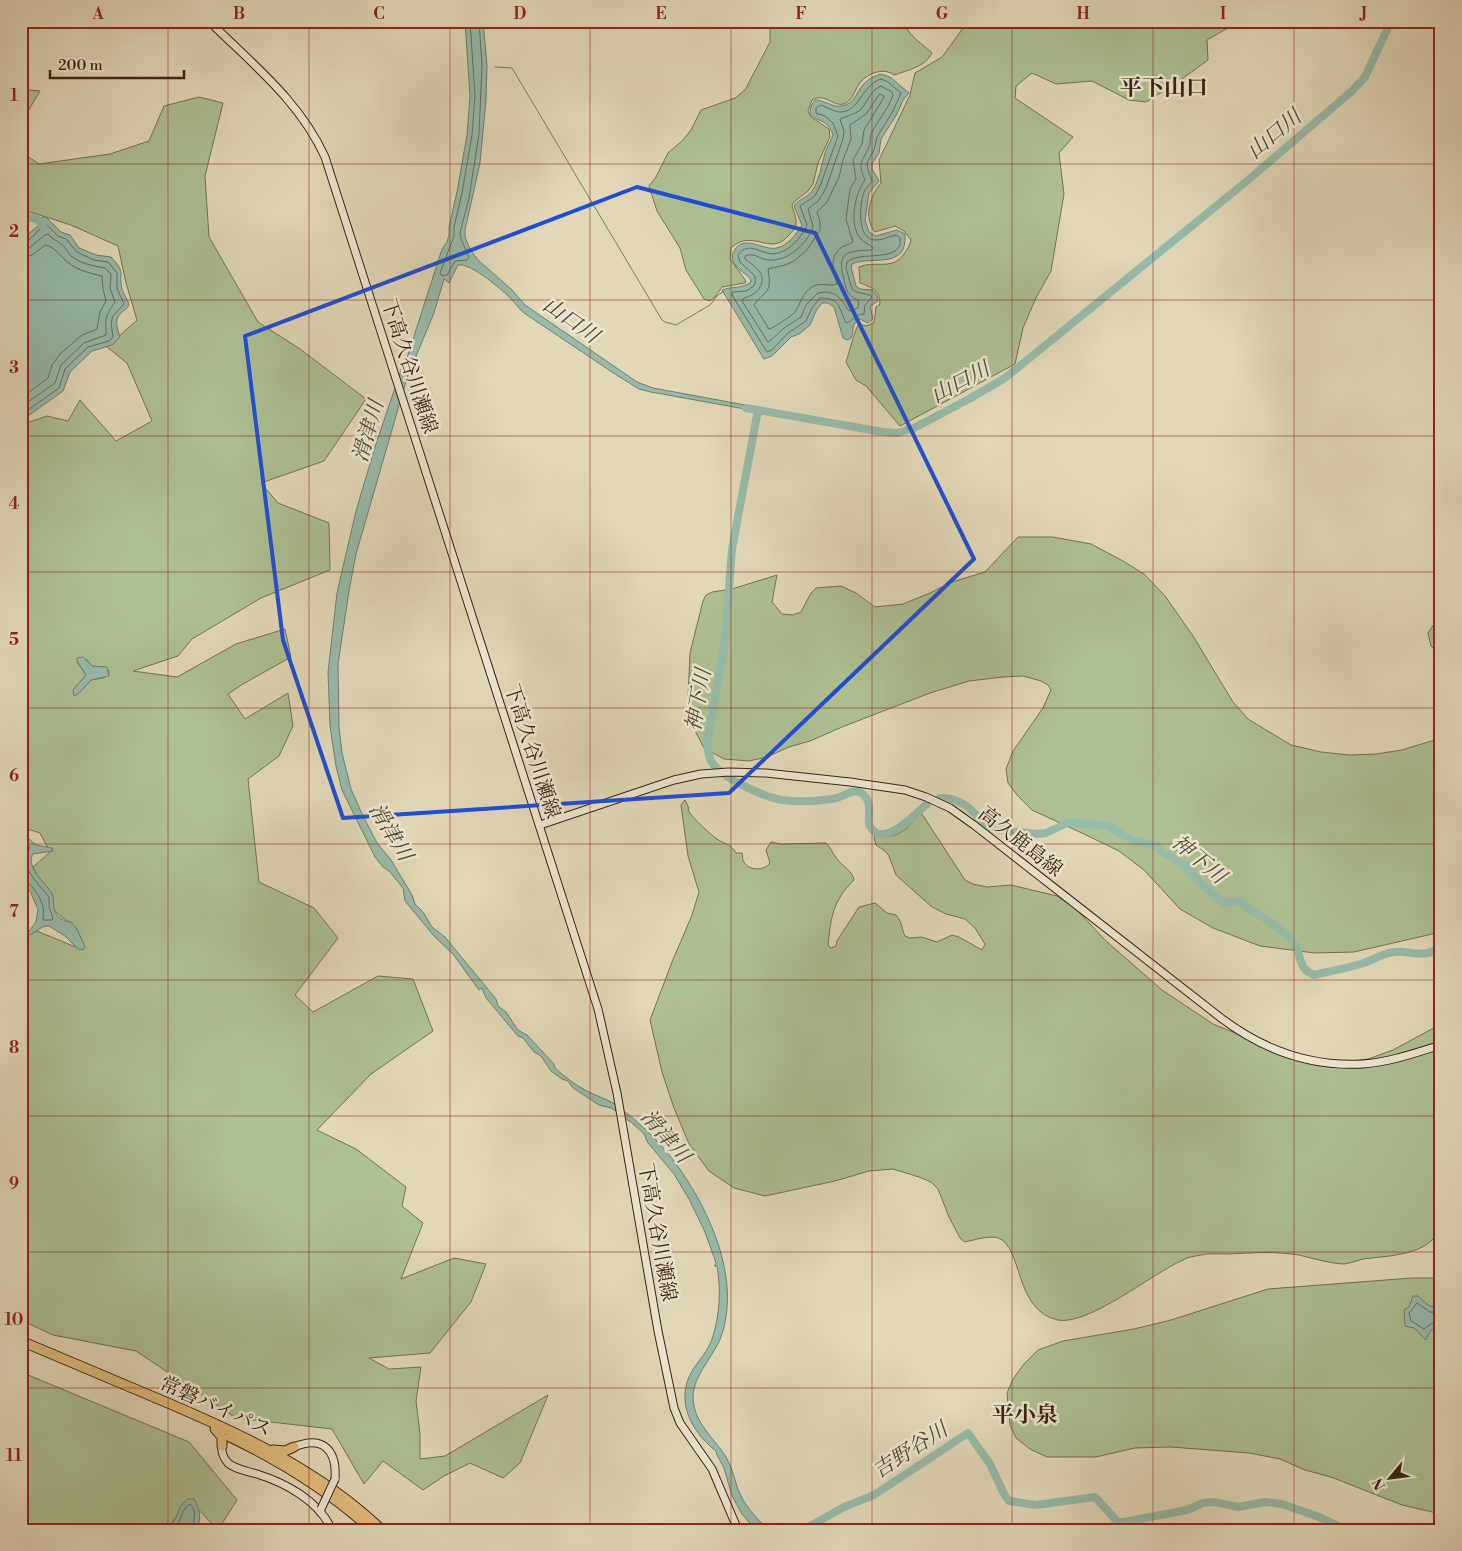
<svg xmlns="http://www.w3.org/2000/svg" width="1462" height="1551" font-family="'Libre Bodoni','Noto Serif JP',serif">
	<rect width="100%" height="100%" fill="#e2d8b8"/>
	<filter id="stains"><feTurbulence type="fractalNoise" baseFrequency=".004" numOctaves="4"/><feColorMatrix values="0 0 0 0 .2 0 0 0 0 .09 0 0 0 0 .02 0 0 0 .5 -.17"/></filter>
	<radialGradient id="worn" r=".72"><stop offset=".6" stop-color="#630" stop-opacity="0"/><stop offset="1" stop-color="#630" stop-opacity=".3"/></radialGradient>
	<path fill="#adc093" stroke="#747154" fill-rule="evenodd" d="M770 21H908L905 26C913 39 921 43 932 53 925 67 908 70 894 75 884 67 867 73 859 84 855 90 853 99 846 103 834 109 826 92 812 100L808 111 811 117 829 129 830 137 818 163 813 184 808 191 795 201 792 205C793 211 797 218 796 224 795 229 791 233 787 237 770 256 752 228 731 248L730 259 746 281 745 283 722 287 716 296 710 301 704 299 686 270 680 248 657 211 649 186 656 177 668 153 683 140 691 130 701 110 735 98 745 90 770 42Z
		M966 21H1240L1207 40 1208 60 1175 84 1146 102 1129 100 1092 81 1056 84 1032 73 1016 86 1015 98 1073 137 1059 153 1064 194 1051 271 1036 298 1023 328 1015 364 900 426 866 386 856 380 846 362C849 354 855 328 859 324L866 326 874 323 876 307 880 304C880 291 872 287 860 283L859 267C876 260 892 271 904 254 907 249 910 246 911 240L904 231 895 226 875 232C863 217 870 196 881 183L879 160 910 95 915 73 942 57 961 31Z
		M21 89 40 91 21 123Z
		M199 97 223 103 205 176 209 237 258 322 300 349 366 399 324 461 261 483 278 503 329 523 330 570 261 598 192 639 178 656 133 671 177 677 236 644 285 629 291 657 243 684 228 694 245 719 288 693 293 726 279 756 248 779 259 882 314 908 338 938 295 995 313 1012 378 976 413 979 433 1031 371 1074 317 1130 356 1149 406 1187 402 1206 423 1223 401 1279 454 1258 486 1264 471 1302 430 1353 369 1358 389 1369 421 1367 416 1401 420 1434V1459L445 1456 548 1395 520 1463 503 1478 470 1463 444 1476 423 1490 383 1461 364 1484 332 1429 236 1418 136 1351 53 1335 21 1320V891L26 919 27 933 37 931 78 948 77 929 55 911 33 867 50 852 40 833 21 827V425L47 416 68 421 80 400 116 441 152 421 127 363 107 347 137 320 126 283 118 246 71 225 21 209V152L39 164 110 154 149 141 164 106ZM86 659 92 666 109 671V674L103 678 91 680 78 694 75 688 86 675 77 662Z
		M1018 537H1053L1091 544 1123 561 1144 574 1165 596 1193 636 1233 702 1248 719 1291 745 1321 752 1350 755 1376 754 1402 750 1441 738V932L1354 952 1315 953 1260 946 1213 928 1180 909 1144 870 1119 851 1084 834 1032 810 1017 795 1008 783 1006 769 1013 751 1043 708 1051 690 1048 685 1041 681 1023 676 1003 677 969 681 930 693 842 727 810 741 789 747 767 757 749 761 724 759 704 748 693 727 688 697 690 653 703 601 706 595 712 592 732 589 777 575 772 602 782 614 793 615 801 612 811 593 816 588 841 586 856 593 875 607 903 604 930 593 952 582 985 572Z
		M1441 617V656L1431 646 1428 633 1436 621Z
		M685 800 689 808 688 810C691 817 711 835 717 839 726 845 730 843 736 853H742C743 856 742 859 744 862 749 871 764 871 770 863L766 850 771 842 781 844 826 843C831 847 832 853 837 859 843 867 852 870 854 880 833 901 831 916 828 945L831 948 836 946 837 941 859 907 875 903 887 913 896 915C903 923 901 928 905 936L910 938 922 937 937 942 952 935 959 937 982 950 985 944 975 928 965 919 946 914 932 907 896 875 889 856 885 851 876 845 874 838 875 836C886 839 898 835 907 828 912 823 915 817 922 814L965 880 973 884 987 887 1011 885 1057 896 1076 909 1106 941 1162 990 1213 1024 1262 1044 1298 1056 1345 1062 1368 1059 1393 1050 1441 1024C1441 1082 1442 1140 1438 1198 1437 1210 1443 1225 1436 1235 1423 1256 1384 1256 1363 1259 1357 1261 1350 1263 1344 1264 1333 1264 1311 1258 1299 1255 1275 1251 1252 1253 1227 1254 1219 1254 1210 1253 1201 1255 1195 1256 1188 1257 1183 1260 1153 1273 1088 1326 1058 1320 1014 1311 1023 1246 998 1238 991 1235 973 1240 965 1242L960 1238 949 1217 938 1189 931 1182 919 1177 893 1169 869 1171 835 1181 765 1196 734 1188 709 1171 689 1144 674 1108 662 1072 650 1020 672 962 692 915 699 892 688 856 681 805Z
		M1412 1278H1441V1514L1402 1505 1331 1477 1305 1470 1280 1459 1249 1453 1171 1447 1135 1448 1096 1457H1047L1030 1449 1016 1438 1010 1425 1007 1393 1013 1379 1024 1364 1038 1350 1063 1341 1134 1329 1171 1320 1268 1289Z
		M21 1372 189 1442 237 1500 218 1530 188 1499 171 1524 144 1530H21Z"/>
	<path fill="#96bbaa" stroke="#727e6f" d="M465 21H483L487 65 486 100 480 163 465 230V237L469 247 477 259 512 290 525 305 637 382 653 388 756 407V411L651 392 639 389 618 376 524 313C520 310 517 305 513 301 504 291 470 262 458 265L449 283 444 279 434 313 407 378 356 554 349 591 338 664 339 727 342 753 351 789 363 816 377 843 391 860 412 895 415 904 423 912 432 927 445 937 496 999 498 1006 506 1012 518 1030 527 1035 554 1064 555 1068C564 1076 574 1084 585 1090 594 1095 604 1098 613 1103 634 1117 658 1140 673 1160 708 1206 742 1278 721 1337 713 1358 693 1375 693 1398 694 1423 714 1438 726 1457 732 1467 734 1478 738 1489 744 1505 755 1517 767 1528L766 1530H756L742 1514 732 1496 724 1468 717 1455 716 1451C693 1433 674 1402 692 1371 699 1360 708 1351 712 1339 720 1315 721 1290 717 1266H714L716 1264 715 1260 705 1232 689 1199 674 1174 648 1143 644 1134 632 1123 611 1108 599 1105 573 1088 568 1081 562 1079 551 1071 541 1056 534 1052 523 1038 518 1036 486 998 482 988 479 990 453 954 434 936 405 901 403 888 389 871 383 867 375 857 342 790 336 766 330 726 328 672 337 593 356 511 375 447 402 367 406 361 442 249 447 242 449 235V227L457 192 467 135 470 96Z
		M881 74 890 77 909 93 903 100 897 114 881 139 879 153 872 164V169L879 181 869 193 865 220 869 232 876 236 897 230 905 234C908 271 870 255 852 264L851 267 856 286 860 289 872 290 877 296 878 301 870 306 873 319 868 323 860 319C850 324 855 330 851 338L848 340 843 338 834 307 828 303H822L816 311 810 325 799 334 791 337 772 356 764 359 722 290C732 286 742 289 751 282L750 278C743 272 727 263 734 251 744 233 763 251 777 248 788 245 796 235 802 225L794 206C799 199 808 197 812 191 820 179 821 166 825 153 827 147 831 141 833 135 827 118 820 124 810 114L811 106 815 100C825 100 833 108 842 106 856 104 857 88 867 81 871 77 876 76 881 74Z
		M42 217H46L61 232 70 235 79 248 96 255 111 257C127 274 118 272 122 289 124 295 127 299 129 304 127 310 125 309 121 313 113 321 118 329 120 337L112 345 92 351 70 372 63 391 21 421V240L39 225 40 219Z
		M83 657 92 666 107 667 109 676 91 680 78 694 74 696 73 690 86 675 77 661V658Z
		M26 838H28L36 845 52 848 53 851 33 854C25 866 45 883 51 892 56 899 51 908 57 915 61 919 66 922 71 922L77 929 85 947 83 950 78 949 65 936 49 926C41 925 36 933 29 935L27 934 36 922 38 909 30 891 21 883V843Z
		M1413 1296H1418C1425 1303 1430 1308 1441 1308V1326C1433 1326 1428 1333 1426 1340L1414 1328 1405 1326 1404 1310 1409 1307Z
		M188 1499H194C200 1510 202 1519 196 1530H144L151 1526 171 1524C180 1516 176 1507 188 1499Z"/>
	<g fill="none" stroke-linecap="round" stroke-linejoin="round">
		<path stroke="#686e60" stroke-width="1" d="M470 21 475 96 472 135 462 193 454 227V236L440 273 442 276 447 275 455 261 467 260 469 257 461 239 460 233 469 198 479 134 482 65 479 21
			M881 79 888 82 901 93 893 111 877 137 874 150 867 163 868 170 872 181C870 184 867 187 865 190 859 202 856 242 877 240 883 240 890 236 896 235L900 238C904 264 859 250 847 262L846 268 852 289C859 295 867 292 872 297L865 305 864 314C853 315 853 322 846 323 839 310 841 297 820 298L812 308 806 321 788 333 772 350 767 352 732 295 733 292 746 291 754 286 755 283V276L740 262 738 255C746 243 756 250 767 253 784 258 801 239 807 225L800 206 815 196 820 186 838 136 833 123 825 116 816 113V108L821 105C826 107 833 111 839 112 860 113 861 85 881 79Z
			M881 86 892 92 893 95C888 109 879 119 872 132 869 137 871 143 869 147 862 163 857 161 865 180 855 193 848 225 861 239 864 243 870 244 873 248L871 250C847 251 836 252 844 279 847 292 846 294 859 301L858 308 849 311C841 299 836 289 818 293L806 305 801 317 784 328 770 341 768 342 742 301 744 298C754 296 766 286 761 274 758 268 750 263 745 259V256C754 252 759 259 768 260 787 262 808 244 813 226L808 209 819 200 826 188 843 139 844 132 840 119C846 116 853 115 859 111 868 103 869 91 881 86Z
			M880 94 884 96 883 99 864 130 862 144 853 160 856 179 850 189 846 219 853 242C850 244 846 245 842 247 828 257 834 271 837 284 830 287 821 282 814 286 802 292 801 303 795 312 794 314 772 329 769 329L754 305C767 288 772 294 768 269L785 265 794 261 807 250 820 230V222L817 212 827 202 839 177 843 160 851 139 850 125 866 114Z
			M21 244 26 243 44 225H47L58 236 66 239 77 252 94 260 108 262 117 273V288L124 304 113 316 111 323 113 337 109 341 88 347 65 369 59 388 21 415
			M21 250 29 248 45 235 48 234C52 239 56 240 61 244 65 246 67 252 71 256 81 264 94 266 105 268L111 274 110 288 115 302C104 318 106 317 106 335L84 343 61 365 55 383 21 407
			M21 258 32 255 45 245C56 247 60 257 69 263 79 271 90 273 102 276L103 289 106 301 100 312 97 329 82 335 60 354 52 365 48 378 21 398
			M21 846 27 845 30 847C29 850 27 852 26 854 20 867 42 888 49 897V907L53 918 52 920H43C43 916 44 911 43 907 41 898 31 881 21 880
			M1441 1313 1430 1312 1417 1303 1409 1313 1411 1321 1424 1329 1434 1322 1441 1321
			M169 1530C184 1526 178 1511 190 1504 198 1511 193 1521 192 1530"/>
		<path stroke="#727e6f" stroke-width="1" d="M495 67 512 68 662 320 665 322 676 325 710 305 717 296 724 291"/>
		<path stroke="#96bbaa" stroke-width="8" d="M21 218 23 216 37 219 45 229
			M746 408 883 432 897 433 914 428 969 399 1005 378 1247 181 1352 91 1365 77 1391 21
			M758 410 732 549 725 643 707 743C708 751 709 760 714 765 725 779 764 797 782 800 797 802 817 801 832 799 842 798 852 788 861 793 873 800 868 814 869 825 871 828 874 832 877 833 892 840 916 813 927 804
			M940 798C962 797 974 812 987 827L991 829 1036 834 1046 833 1069 822 1109 826 1123 835 1135 841 1157 846 1163 853 1185 865 1199 882 1217 898 1225 903 1241 901C1246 909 1251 911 1259 915 1268 919 1286 934 1292 941 1304 955 1295 967 1314 975 1331 971 1348 968 1364 963 1374 960 1383 953 1394 952 1411 950 1428 961 1441 944
			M803 1530 844 1507 874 1495 968 1433 990 1464 1005 1496 1009 1501 1036 1505 1095 1497 1115 1519 1118 1522H1124L1187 1510 1203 1503 1215 1502 1238 1507 1265 1502 1282 1504 1319 1517 1347 1530"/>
		<g stroke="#3b2216" stroke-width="9">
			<path id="secondary" d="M209 21C253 65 299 100 325 157L598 1009 617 1093 658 1331 674 1408 680 1423 712 1469 738 1530
				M540 825 674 780 701 774 729 772 766 773 850 782 905 790 926 797 950 808 974 825 1221 1018C1262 1049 1310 1067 1363 1064 1390 1062 1415 1053 1441 1045
				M222 1446C221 1452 224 1459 228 1463 236 1470 248 1471 257 1474 286 1483 319 1501 332 1530
				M294 1447C323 1435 337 1450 335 1479"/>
		</g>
		<g stroke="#3b2216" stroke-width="11">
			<path id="highway" d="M21 1341C70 1362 119 1382 168 1403 245 1436 320 1471 382 1530
				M215 1429 222 1437V1446
				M230 1437C282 1462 329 1491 372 1530
				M273 1450 285 1451 294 1447"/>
		</g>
		<use href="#secondary" stroke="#ece6d1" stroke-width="7"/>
		<use href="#highway" stroke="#e1bc7c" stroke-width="9"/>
		<g stroke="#3b2216" stroke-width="9" stroke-linecap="butt">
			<path id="secondary-bridge" d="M321 1509 335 1479"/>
		</g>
		<use href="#secondary-bridge" stroke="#ece6d1" stroke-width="7"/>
	</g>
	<path fill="none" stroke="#1d4ed8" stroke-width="4" stroke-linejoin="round" d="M637 187 815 233 974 559 729 793 343 818 283 640 245 336Z"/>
	<path fill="none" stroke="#8f2418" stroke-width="1" stroke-opacity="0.55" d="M168 21V1530M309 21V1530M450 21V1530M590 21V1530M731 21V1530M872 21V1530M1012 21V1530M1153 21V1530M1294 21V1530M21 164H1441M21 300H1441M21 436H1441M21 572H1441M21 708H1441M21 844H1441M21 980H1441M21 1116H1441M21 1252H1441M21 1388H1441"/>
	<g text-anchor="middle" stroke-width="5" stroke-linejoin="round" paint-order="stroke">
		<g font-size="20" fill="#3b2216" stroke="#ece6d1">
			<text transform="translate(410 366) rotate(72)" y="7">下高久谷川瀬線</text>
			<text transform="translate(533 751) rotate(72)" y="7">下高久谷川瀬線</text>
			<text transform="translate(1021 841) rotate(38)" y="7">高久鹿島線</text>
			<text transform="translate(658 1232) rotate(80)" y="7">下高久谷川瀬線</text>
			<text transform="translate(216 1406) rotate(24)" y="7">常磐バイパス</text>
		</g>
		<g font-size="21" font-style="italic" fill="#52483b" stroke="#ece6d1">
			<text transform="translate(1274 134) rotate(-40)" y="7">山口川</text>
			<text transform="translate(571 320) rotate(35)" y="7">山口川</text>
			<text transform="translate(960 382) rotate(-28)" y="7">山口川</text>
			<text transform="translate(368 431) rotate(-74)" y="7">滑津川</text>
			<text transform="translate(698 700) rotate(-80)" y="7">神下川</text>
			<text transform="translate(391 832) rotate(59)" y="7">滑津川</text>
			<text transform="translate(1199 859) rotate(40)" y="7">神下川</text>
			<text transform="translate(666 1136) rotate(49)" y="7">滑津川</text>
			<text transform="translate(910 1450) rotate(-33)" y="7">吉野谷川</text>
		</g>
		<g font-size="22" font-weight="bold" fill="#3b2216" stroke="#ece6d1">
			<text x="1164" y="95">平下山口</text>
			<text x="1025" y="1422">平小泉</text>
		</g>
	</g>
	<rect width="1462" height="1551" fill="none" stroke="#e2d8b8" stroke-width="55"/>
	<g transform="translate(1390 1478) rotate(241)" stroke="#ece6d1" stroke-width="4" paint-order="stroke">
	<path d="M0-4L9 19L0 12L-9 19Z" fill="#3b2216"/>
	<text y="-8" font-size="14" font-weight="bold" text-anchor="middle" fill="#3b2216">N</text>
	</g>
	<path d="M50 70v8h134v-8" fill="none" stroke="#3b2216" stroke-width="2.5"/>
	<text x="58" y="70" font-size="15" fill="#3b2216" stroke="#ece6d1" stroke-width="4" paint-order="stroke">200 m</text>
	<rect x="28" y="28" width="1406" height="1496" fill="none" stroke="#8f2418" stroke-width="2"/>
	<g font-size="16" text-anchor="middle" font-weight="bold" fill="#8f2418">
		<text x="98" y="19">A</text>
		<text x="239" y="19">B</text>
		<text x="379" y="19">C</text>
		<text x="520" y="19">D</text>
		<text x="661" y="19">E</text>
		<text x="801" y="19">F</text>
		<text x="942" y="19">G</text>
		<text x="1083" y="19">H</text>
		<text x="1223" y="19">I</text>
		<text x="1364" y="19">J</text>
		<text x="14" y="101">1</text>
		<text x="14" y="237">2</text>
		<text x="14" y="373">3</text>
		<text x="14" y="509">4</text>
		<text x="14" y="645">5</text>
		<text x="14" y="781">6</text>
		<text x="14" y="917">7</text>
		<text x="14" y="1053">8</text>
		<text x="14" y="1189">9</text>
		<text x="14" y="1325">10</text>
		<text x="14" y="1461">11</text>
	</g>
	<rect width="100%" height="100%" filter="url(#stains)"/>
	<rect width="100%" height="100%" fill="url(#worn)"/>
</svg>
